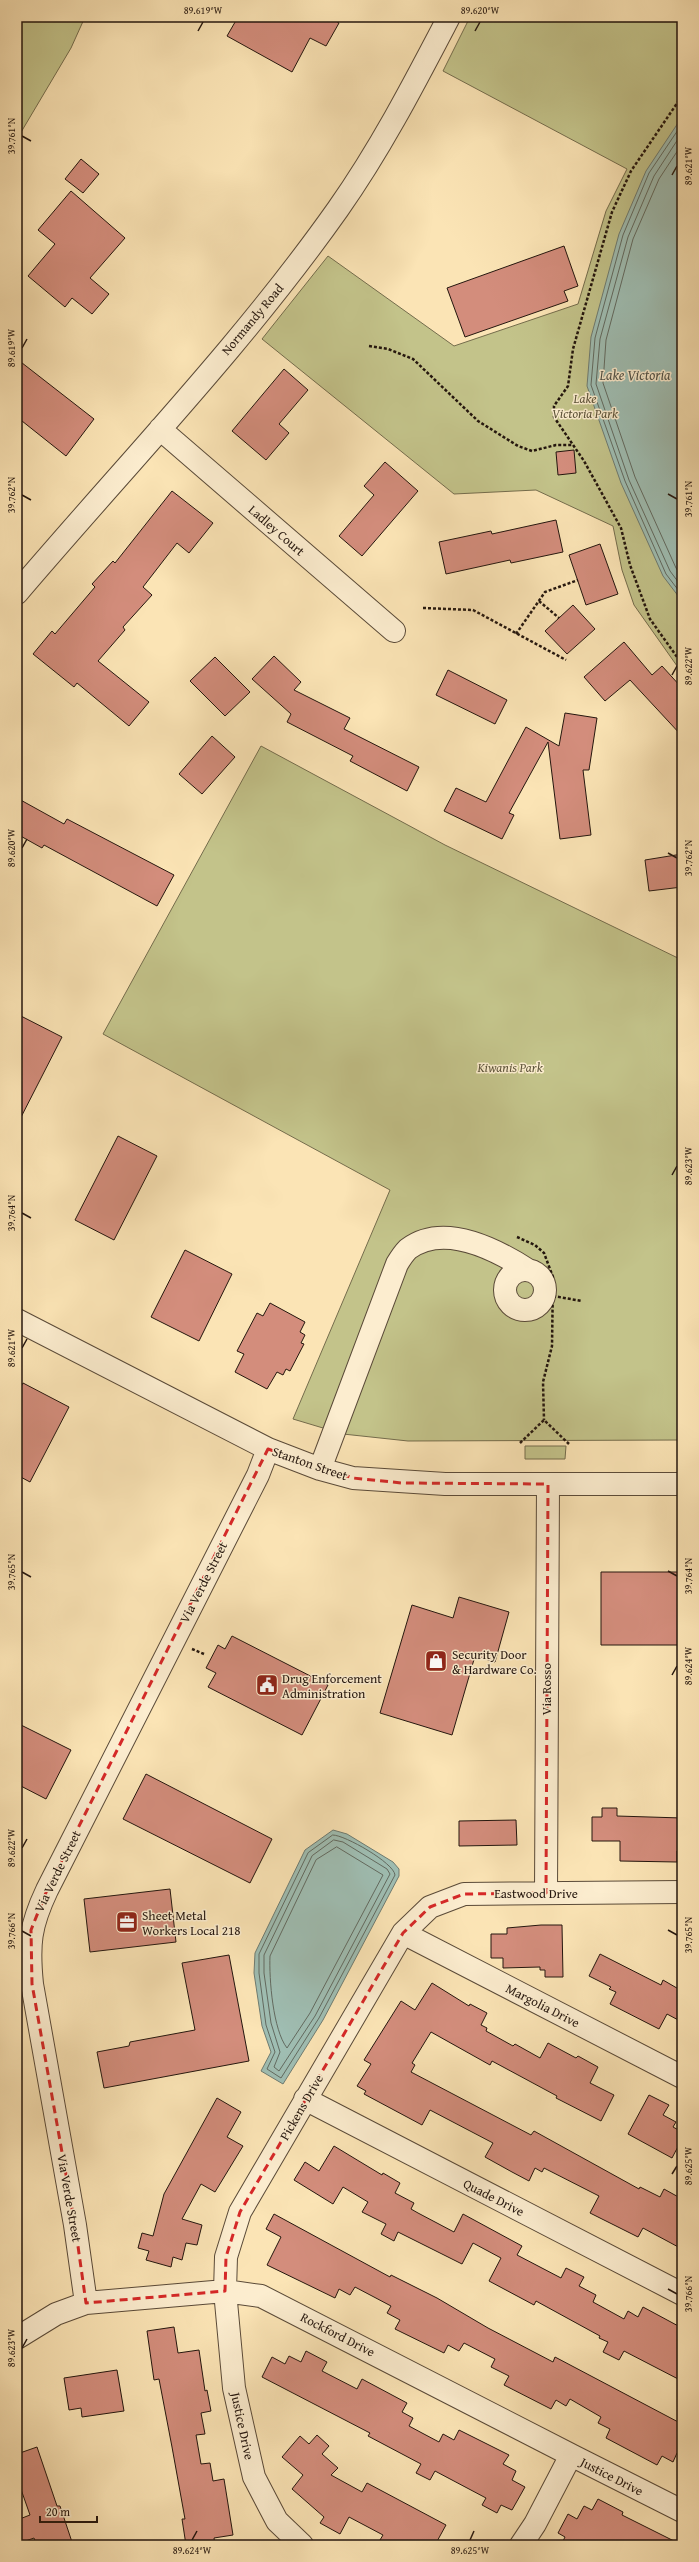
<svg xmlns="http://www.w3.org/2000/svg" width="699" height="2562" font-family="'Gentium Book Plus',serif">
	<rect width="100%" height="100%" fill="#fbe4b5"/>
	<filter id="stains"><feTurbulence type="fractalNoise" baseFrequency=".005" numOctaves="4"/><feColorMatrix values="0 0 0 0 .2 0 0 0 0 .09 0 0 0 0 .02 0 0 0 .5 -.17"/></filter>
	<radialGradient id="worn" r=".72"><stop offset=".6" stop-color="#630" stop-opacity="0"/><stop offset="1" stop-color="#630" stop-opacity=".3"/></radialGradient>
	<path fill="#c3c38a" stroke="#746c4c" d="M17 17H85L71 48 17 139Z
		M470 17H678L682 19V673L634 605 622 570 613 526 536 490 454 494 262 339 328 256 454 346 578 304 606 211 627 169 443 71Z
		M261 746 445 845 682 960V1440L408 1441 343 1434 293 1419 390 1190 103 1034Z
		M525 1446H566L565 1459H525Z"/>
	<path fill="#9fbeb3" stroke="#6e7b71" d="M682 117V601L663 576 621 483 587 386 591 337 619 234 646 171Z
		M333 1830 347 1834 393 1862 399 1869V1876L323 2020 283 2084 261 2071 271 2052 262 2026 254 1973 255 1953 305 1850Z"/>
	<g fill="none" stroke-linecap="round" stroke-linejoin="round">
		<path stroke="#626a60" stroke-width="1" d="M682 124 649 173 623 235 595 338 591 385 625 481 666 574 682 595
			M682 133 654 176 628 237 600 339 596 384 629 480 670 571 682 587
			M682 144 659 179 633 239 606 340 603 383 635 477 676 568 682 577
			M333 1835C345 1835 394 1863 395 1875L319 2018 281 2078 267 2069 275 2052 266 2025 259 1973V1954L308 1853Z
			M334 1840 343 1842 387 1869 390 1874 315 2016 279 2071 274 2067 280 2052 271 2023 264 1973V1955L312 1856Z
			M337 1847 383 1875 310 2013 287 2048C273 2030 269 1979 270 1956L316 1860Z"/>
	</g>
	<path fill="#d38d7c" stroke="#24160e" d="M238 17H329L339 23 326 46 310 38 292 72 227 36Z
		M81 159 99 174 83 193 65 179Z
		M71 191 125 238 90 278 109 294 92 314 72 298 65 307 28 276 55 244 38 230Z
		M564 246 578 286 564 291 568 301 465 337 447 288Z
		M17 359 94 419 66 456 22 421H17Z
		M284 369 308 390 279 424 289 433 266 460 232 431Z
		M574 450 576 473 558 475 556 452Z
		M385 462 418 491 362 556 339 536 374 495 364 486Z
		M172 491 213 523 189 553 177 543 143 587 152 595 123 627 125 630 98 661 149 702 129 726 77 683 74 687 33 654 52 631 55 634 95 587 92 584 113 561 115 563Z
		M556 520 563 552 511 563 510 560 446 574 439 542 491 531 492 534Z
		M600 544 618 594 586 605 569 555Z
		M573 605 595 629 567 654 545 631Z
		M624 642 652 675 662 666 682 688V736L630 680 605 701 584 677Z
		M274 656 301 682 294 690 350 718 344 729 419 767 407 791 350 761 353 756 287 722 291 714 252 679Z
		M215 657 250 692 225 716 190 681Z
		M448 670 507 700 495 724 436 695Z
		M565 713 597 718 589 770H583L591 835 560 839 548 742 509 813 514 815 502 839 444 811 456 788 486 802 526 727 559 746Z
		M212 736 235 757 202 794 179 774Z
		M17 798 64 824 67 819 174 875 157 906 44 845 42 848 17 834Z
		M682 854V887L649 891 645 860Z
		M17 1014 62 1037 17 1125Z
		M118 1136 157 1156 114 1240 75 1220Z
		M185 1250 232 1274 199 1341 151 1317Z
		M270 1303 305 1322 300 1332 305 1335 301 1343 304 1344 290 1371 286 1369 283 1375 277 1372 267 1389 235 1372 244 1354 237 1351 257 1313 263 1316Z
		M23 1383 69 1407 30 1482 17 1475V1394Z
		M601 1572H682V1645H601Z
		M459 1597 509 1612 495 1662 475 1656 452 1735 380 1713 412 1605 453 1618Z
		M232 1636 328 1685 302 1735 208 1687 216 1673 206 1668 218 1645 225 1649Z
		M17 1723 71 1750 46 1799 17 1784Z
		M146 1774 272 1839 250 1883 123 1819Z
		M602 1808H617V1816L682 1818V1851H677V1862L620 1861V1841H592V1817H602Z
		M516 1820 517 1845 459 1846V1821Z
		M170 1889 176 1942 90 1952 84 1899Z
		M541 1925H562L563 1977H545V1970H540V1967L503 1968V1958H491V1934H507V1928Z
		M600 1954 661 1985 663 1980 682 1991V2022L667 2014 659 2029 610 2004 616 1992 609 1989 611 1987 589 1976Z
		M229 1955 249 2061 104 2088 97 2052 129 2046 130 2042 195 2030 182 1963Z
		M432 1983 469 2006 470 2004 487 2013 481 2025 487 2028 486 2031 513 2046 515 2044 540 2058 548 2043 576 2058 578 2056 598 2067 590 2083 614 2095 601 2121 556 2098 557 2096 492 2061 490 2065 431 2032 412 2063 415 2065 411 2072 531 2135 534 2131 639 2189 640 2187 660 2197 664 2189 682 2199V2249L643 2228 638 2237 590 2213 599 2196 544 2168 542 2172 535 2168 529 2181 512 2172 485 2157 493 2143 430 2110 422 2125 364 2094 366 2091 357 2086 371 2064 364 2060 401 2001 415 2010Z
		M649 2095 669 2105 663 2115 676 2122 673 2127 682 2132V2139L672 2158 628 2134Z
		M217 2098 241 2112 227 2137 243 2146 215 2192 201 2184 182 2219 202 2225 197 2245 186 2243 182 2260 173 2257 171 2267 146 2260 149 2251 138 2248 142 2233 153 2236 164 2194Z
		M334 2146 382 2175 383 2173 400 2183 395 2193 414 2203 411 2209 418 2213 454 2232 463 2214 522 2246 517 2255 561 2278 566 2268 584 2277 579 2286 596 2295 593 2302 624 2319 628 2311 638 2317 643 2307 682 2328V2381L624 2351 619 2360 603 2352 608 2342 599 2338 600 2336 536 2301 534 2305 489 2281 501 2258 473 2243 462 2264 398 2232 394 2241 381 2234 386 2224 362 2212 368 2202 343 2187 333 2204 294 2180 305 2162 319 2171Z
		M274 2214 390 2277 391 2275 437 2298 488 2328 553 2362 555 2357 682 2424V2456L677 2453 673 2462 662 2456 657 2465 606 2438 610 2429 598 2423 601 2417 570 2399 566 2406 556 2400 551 2409 504 2385 509 2376 491 2367 495 2359 464 2343 459 2351 448 2345 444 2353 395 2329 400 2320 387 2313 391 2306 355 2287 350 2295 339 2289 335 2298 267 2265 281 2237 266 2229Z
		M174 2327 178 2353 199 2350 205 2391 207 2390 211 2411 201 2413 205 2434 196 2435 201 2464 210 2463 213 2481 224 2479 233 2535 214 2538 215 2545H186L182 2519H185L172 2447 159 2379 154 2380 147 2331Z
		M306 2351 327 2362 322 2371 357 2389 362 2379 407 2403 402 2412 413 2418 409 2426 422 2433 439 2442 443 2434 454 2440 459 2430 509 2455 503 2464 516 2471 512 2480 525 2487 512 2510 501 2505 497 2513 482 2505 486 2498 435 2471 430 2480 416 2473 421 2464 368 2436 370 2433 262 2377 272 2357 285 2364 289 2356 301 2362Z
		M117 2370 124 2411 82 2417 81 2408 69 2410 64 2378Z
		M317 2435 329 2446 322 2454 338 2468 331 2475 362 2492 367 2483 446 2525 435 2545H377L383 2535 349 2517 340 2534 320 2523 324 2517 292 2489 303 2475 282 2457 300 2436 309 2444Z
		M37 2447 57 2506H60L73 2545H37L34 2538 17 2544V2520L30 2515 17 2478V2454Z
		M598 2499 623 2512 622 2515 682 2545H561L565 2537 558 2533 568 2514 577 2519 584 2506 592 2510Z"/>
	<g fill="none" stroke-linecap="round" stroke-linejoin="round">
		<g stroke="#5a4a38" stroke-width="24">
			<path id="minor" d="M160 429 394 631
				M17 593C125 466 242 345 338 209 381 148 415 82 449 17
				M505 1290a20 20 0 1 1 40 0a20 20 0 1 1-40 0Z
				M17 1320 268 1449 320 1469 353 1478 445 1484H682
				M320 1469 397 1264C400 1259 404 1253 408 1249 444 1222 497 1250 528 1270
				M546 1893 548 1484
				M403 1933 682 2077
				M305 2099 682 2294
				M86 2303 225 2291 261 2296 571 2455
				M17 2338 56 2314 86 2303 75 2225 32 1984C28 1944 30 1926 47 1890L258 1475 268 1449
				M302 2545 277 2521 254 2477 234 2388 225 2291 226 2257 240 2212 403 1933 430 1907 464 1894 682 1892
				M521 2545 535 2524 571 2455 682 2511"/>
		</g>
		<path stroke="#24160e" stroke-width="2.5" stroke-dasharray="3 2" stroke-linecap="butt" d="M682 96 631 171 612 212 573 349 568 386 554 406V417L584 461 621 528 630 565 650 619 682 664
			M369 346 388 349 413 359 478 421 518 446 532 451 556 445H572
			M539 601 559 618
			M423 608 473 610 566 660
			M516 634 545 592 578 580
			M517 1237 535 1245 544 1253 553 1277 552 1346 543 1382 544 1420
			M553 1296 582 1301
			M520 1443 544 1420 569 1444
			M192 1649 204 1654"/>
		<use href="#minor" stroke="#fcedcf" stroke-width="22"/>
	</g>
	<path fill="none" stroke="#d62828" stroke-width="3" stroke-dasharray="8 5" stroke-linejoin="round" d="M268 1449 353 1478 402 1483 548 1484 546 1893 464 1894 430 1907 403 1933 240 2212 226 2257 225 2291 86 2303 75 2225 32 1984 31 1930 47 1890Z"/>
	<path fill="none" stroke="#24160e" stroke-width="1.5" d="M198 31 203 22M475 31 480 22M22 136 31 141M672 175 677 166M22 348 27 339M668 494 677 499M22 495 31 500M672 675 677 666M22 848 27 839M668 853 677 858M672 1175 677 1166M22 1213 31 1218M22 1348 27 1339M668 1571 677 1576M22 1572 31 1577M672 1675 677 1666M22 1848 27 1839M668 1930 677 1935M22 1931 31 1936M672 2174 677 2166M668 2289 677 2294M22 2348 27 2339M192 2540 197 2531M470 2540 474 2531"/>
	<defs>
		<g id="shop-square" transform="scale(1.15)"><rect x="-9" y="-9" width="18" height="18" rx="4" fill="#8f2418" stroke="#fcedcf"/><path d="M-5-2.5h2.3a2.7 3.5 0 0 1 5.4 0H5L5.5 6h-11ZM-1.5-2.5h3a1.5 2.3 0 0 0-3 0Z" fill="#fff"/></g>
		<g id="civic-square" transform="scale(1.15)"><rect x="-9" y="-9" width="18" height="18" rx="4" fill="#8f2418" stroke="#fcedcf"/><path d="M-.6-6.5H3V-4.5H.6V-3L4-1V1h2V6H-6V1h2V-1L-.6-3ZM-1.2 2.5V6h2.4V2.5Z" fill="#fff"/></g>
		<g id="office-square" transform="scale(1.15)"><rect x="-9" y="-9" width="18" height="18" rx="4" fill="#8f2418" stroke="#fcedcf"/><path d="M-6-3h4V-5.5h4V-3h4V5H-6ZM-1-4.5V-3h2v-1.5ZM-6 0V1H6V0Z" fill="#fff"/></g>
	</defs>
	<g fill-rule="evenodd">
		<use href="#shop-square" x="436" y="1661"/>
		<use href="#civic-square" x="267" y="1685"/>
		<use href="#office-square" x="127" y="1922"/>
	</g>
	<g text-anchor="middle" stroke-width="3" stroke-linejoin="round" paint-order="stroke">
		<g font-size="13" fill="#24160e" stroke="#fcedcf">
			<text transform="translate(252 319) rotate(-50)" y="5">Normandy Road</text>
			<text transform="translate(277 530) rotate(41)" y="5">Ladley Court</text>
			<text transform="translate(310 1463) rotate(19)" y="5">Stanton Street</text>
			<text transform="translate(203 1582) rotate(-63)" y="5">Via Verde Street</text>
			<text transform="translate(546 1689) rotate(-90)" y="5">Via Rosso</text>
			<text transform="translate(57 1871) rotate(-64)" y="5">Via Verde Street</text>
			<text x="536" y="1898">Eastwood Drive</text>
			<text transform="translate(543 2005) rotate(27)" y="5">Margolia Drive</text>
			<text transform="translate(301 2107) rotate(-60)" y="5">Pickens Drive</text>
			<text transform="translate(494 2197) rotate(27)" y="5">Quade Drive</text>
			<text transform="translate(70 2198) rotate(80)" y="5">Via Verde Street</text>
			<text transform="translate(338 2334) rotate(27)" y="5">Rockford Drive</text>
			<text transform="translate(243 2426) rotate(78)" y="5">Justice Drive</text>
			<text transform="translate(612 2476) rotate(27)" y="5">Justice Drive</text>
		</g>
		<g font-size="13" font-style="italic" fill="#5c5339" stroke="#fcedcf">
			<text x="585" y="403">Lake<tspan x="585" dy="15">Victoria Park</tspan></text>
			<text x="510" y="1072">Kiwanis Park</text>
		</g>
		<g font-size="13" fill="#24160e" stroke="#fcedcf" text-anchor="start">
			<text x="452" y="1659">Security Door<tspan x="452" dy="15">&amp; Hardware Co.</tspan></text>
			<text x="282" y="1683">Drug Enforcement<tspan x="282" dy="15">Administration</tspan></text>
			<text x="142" y="1920">Sheet Metal<tspan x="142" dy="15">Workers Local 218</tspan></text>
		</g>
		<g font-size="14" font-style="italic" fill="#4f5148" stroke="#fcedcf">
			<text x="635" y="380">Lake Victoria</text>
		</g>
	</g>
	<rect width="699" height="2562" fill="none" stroke="#fbe4b5" stroke-width="44"/>
	<path d="M40 2516v6h57v-6" fill="none" stroke="#24160e" stroke-width="2"/>
	<text x="46" y="2516" font-size="12" fill="#24160e" stroke="#fcedcf" stroke-width="3" paint-order="stroke">20 m</text>
	<rect x="22" y="22" width="655" height="2518" fill="none" stroke="#24160e" stroke-width="1.5"/>
	<g font-size="10" text-anchor="middle" fill="#24160e">
		<text x="203" y="14">89.619°W</text>
		<text x="480" y="14">89.620°W</text>
		<text transform="translate(11 136) rotate(-90)" y="4">39.761°N</text>
		<text transform="translate(688 166) rotate(-90)" y="4">89.621°W</text>
		<text transform="translate(11 348) rotate(-90)" y="4">89.619°W</text>
		<text transform="translate(11 495) rotate(-90)" y="4">39.762°N</text>
		<text transform="translate(688 499) rotate(-90)" y="4">39.761°N</text>
		<text transform="translate(688 666) rotate(-90)" y="4">89.622°W</text>
		<text transform="translate(11 848) rotate(-90)" y="4">89.620°W</text>
		<text transform="translate(688 858) rotate(-90)" y="4">39.762°N</text>
		<text transform="translate(688 1166) rotate(-90)" y="4">89.623°W</text>
		<text transform="translate(11 1213) rotate(-90)" y="4">39.764°N</text>
		<text transform="translate(11 1348) rotate(-90)" y="4">89.621°W</text>
		<text transform="translate(11 1572) rotate(-90)" y="4">39.765°N</text>
		<text transform="translate(688 1576) rotate(-90)" y="4">39.764°N</text>
		<text transform="translate(688 1666) rotate(-90)" y="4">89.624°W</text>
		<text transform="translate(11 1848) rotate(-90)" y="4">89.622°W</text>
		<text transform="translate(11 1931) rotate(-90)" y="4">39.766°N</text>
		<text transform="translate(688 1935) rotate(-90)" y="4">39.765°N</text>
		<text transform="translate(688 2166) rotate(-90)" y="4">89.625°W</text>
		<text transform="translate(688 2294) rotate(-90)" y="4">39.766°N</text>
		<text transform="translate(11 2348) rotate(-90)" y="4">89.623°W</text>
		<text x="192" y="2554">89.624°W</text>
		<text x="470" y="2554">89.625°W</text>
	</g>
	<rect width="100%" height="100%" filter="url(#stains)"/>
	<rect width="100%" height="100%" fill="url(#worn)"/>
</svg>
